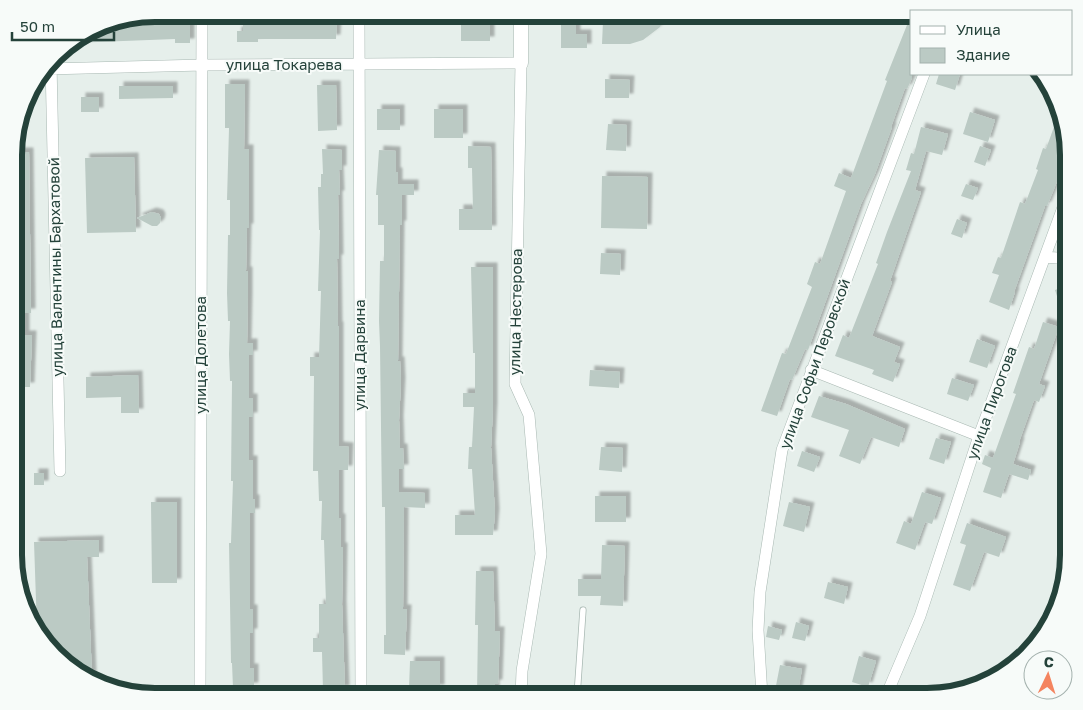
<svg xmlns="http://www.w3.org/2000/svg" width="1083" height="710" font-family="'Golos Text',sans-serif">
	<defs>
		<filter id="shadow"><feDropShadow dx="4.5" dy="-4.5" stdDeviation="1" flood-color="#0004"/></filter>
	</defs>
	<rect width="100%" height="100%" fill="#e6efeb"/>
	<path fill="#bbcac4" filter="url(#shadow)" d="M161 14H183V23H190V43H175V39L72 43 102 24 120 21 161 19Z
		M628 14H666L660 27 643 40 630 44H602L603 21H612Z
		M911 15 912 78 907 89 905 88 891 127H892L875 174 861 204 808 350 805 349 792 380 790 379 777 416 761 411 782 353 786 354 812 287 807 284 815 262 820 264 846 191 834 186 839 173 851 178 887 81 885 80Z
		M274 18 337 19 336 39H258V42H237V31H243V20H274Z
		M461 19 490 20V41H461Z
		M561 23H576V34H587V48H561Z
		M939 74H960L955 90 936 84Z
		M605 79 630 80 629 98H605Z
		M225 84H245L244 149H249V228H247L246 271H248V297L247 343H253V355H249V398H253V417H249V460H253V499H255V513H250V609H253V633H250V668H254V687L233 688 232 663H231L229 543H231L233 481H231L232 381H230L229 354 230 321H228L227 293 228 235H230V200H227L229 128H225Z
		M317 85H336L337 130 318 131Z
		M119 86H173V98L119 99Z
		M81 97H99V112H81Z
		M377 109H400V130H377Z
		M434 109H463V138H434Z
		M970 112 995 120 988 142 963 134Z
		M1059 113 1069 147V152L1047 206H1045L1014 292H1015L1009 310 989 302 999 275 992 273 998 257 1001 258 1020 202 1025 204 1038 170 1036 169 1043 148 1046 149Z
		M608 124 627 125 626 151 606 150Z
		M921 127 948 134 942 155 926 151 915 190 921 192 890 281 892 282 872 336 900 347 894 362 900 364 893 382 872 374 874 370 835 356 843 335 849 338 878 264 876 263 887 232 911 171 906 170 911 153 914 154Z
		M468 146 491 147 492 230H459V209H473L472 168H468Z
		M980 146 991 150 985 166 974 162Z
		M322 149 342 150V170H339L340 195H338L339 259H337L338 326H339V446L349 447 348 470H339V518H341V547H343L342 604 345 690 323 691 322 652H313V638H319V604H326L324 540H321L322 501H319L318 471H313L314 376H310V357H319L321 291H318L320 230H319L318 187H321V174H323Z
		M379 150 396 151V172H398V184H414V195H402V225H400L398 361H400L401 382 399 420 400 448H403L404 469H399V492L425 493V508L404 507 403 609H407L405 655 384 654V635H386L385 507H382L380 346 379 321 380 261H384V225H378V195H376Z
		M15 152H29L31 313H25V335H32L30 387H15Z
		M134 157 136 232 87 233 85 158Z
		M602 176 648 177 647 229 601 228Z
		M966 184 978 188 973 200 961 196Z
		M152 212 159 214 161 218 160 223 157 226H152L137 218Z
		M957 219 967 223 962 238 951 234Z
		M601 253 621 254 620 275 600 274Z
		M471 267H493V407L491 447 495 513 493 535H455V515H475L472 469H468L469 447H472L474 407H463V393H475V353H473Z
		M1069 285V326L1067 327 1055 290Z
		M1043 322 1059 327 1039 384 1045 386 1039 402 1034 400 1019 442H1020L1013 464 1031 470 1028 480 1009 474 1001 498 983 492 991 468 982 464 985 455 993 458 1016 394 1013 393 1029 347 1034 349Z
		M977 339 995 346 987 368 969 362Z
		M590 370 620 372 619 388 589 386Z
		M138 375 139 413H121V397L86 398V377Z
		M952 378 974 385 968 401 947 394Z
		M819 396 846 404 905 429 899 447 871 437 860 464 839 456 849 430 811 417Z
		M936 438 951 442 944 464 929 459Z
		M601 447 623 448 622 472 599 470Z
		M802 451 820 457 814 472 797 466Z
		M34 473H44V485H34Z
		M922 492 941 498 932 524 925 522 915 550 896 543 904 521 911 524Z
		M595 496H626V522H595Z
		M151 502H177V583H152Z
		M789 502 810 507 804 532 783 526Z
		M967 523 1006 537 999 557 984 552 970 591 953 585 966 545 960 543Z
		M99 540V557H87L92 677 77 672 37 630 34 542Z
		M602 545 625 546 623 606 600 605 601 596H578V579H601Z
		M476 571H493L495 631H500L498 684H495V696H477L478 625H475Z
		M828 582 848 587 844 604 824 598Z
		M796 622 809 626 805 641 792 638Z
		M768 626 782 630 779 640 766 637Z
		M859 656 876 661 868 687 852 682Z
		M410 661H440V689H409Z
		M780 665 802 669 797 696H774Z"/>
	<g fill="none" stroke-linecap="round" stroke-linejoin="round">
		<g stroke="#a8b8b2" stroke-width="7">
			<path id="service" d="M577 696 583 610"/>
		</g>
		<g stroke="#a8b8b2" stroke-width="12">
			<path id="minor" d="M359 14 361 696
				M51 63 60 471
				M47 69 203 65 521 63 515 384 529 415 541 554 522 671 521 696
				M1045 257 1069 259
				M811 370 979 436
				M200 696 202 14
				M762 696 758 630 760 592 782 450 924 74
				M886 696 920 616 979 436 1069 191"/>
		</g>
		<g stroke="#a8b8b2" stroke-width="15">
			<path id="tertiary" d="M521 63V14"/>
		</g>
		<use href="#service" stroke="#fff" stroke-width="5.5"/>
		<use href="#minor" stroke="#fff" stroke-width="11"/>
		<use href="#tertiary" stroke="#fff" stroke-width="14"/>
	</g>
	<g text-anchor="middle" stroke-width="4" stroke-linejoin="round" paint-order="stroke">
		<g font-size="15" fill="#24423a" stroke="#f7fbf9">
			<text x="284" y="70">улица Токарева</text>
			<text transform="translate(56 267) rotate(-91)" y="5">улица Валентины Бархатовой</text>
			<text transform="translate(516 312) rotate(-89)" y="5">улица Нестерова</text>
			<text transform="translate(201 355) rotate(-90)" y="5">улица Долетова</text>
			<text transform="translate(360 355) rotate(-90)" y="5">улица Дарвина</text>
			<text transform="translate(815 364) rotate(-70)" y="5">улица Софьи Перовской</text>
			<text transform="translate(992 403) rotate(-70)" y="5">улица Пирогова</text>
		</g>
	</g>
	<path d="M0 0H1083V710H0ZM155 22H927A133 133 0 0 1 1060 155V555A133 133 0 0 1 927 688H155A133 133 0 0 1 22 555V155A133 133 0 0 1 155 22Z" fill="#f7fbf9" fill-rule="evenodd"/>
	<path fill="none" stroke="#24423a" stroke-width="6" d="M155 22H927A133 133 0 0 1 1060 155V555A133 133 0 0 1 927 688H155A133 133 0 0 1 22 555V155A133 133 0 0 1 155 22Z"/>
	<rect x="910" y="10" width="162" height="65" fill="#f7fbf9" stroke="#a3b1ad"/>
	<rect x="920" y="26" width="25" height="8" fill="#ffffff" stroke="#a3b1ad"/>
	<text x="956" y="35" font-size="15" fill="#24423a">Улица</text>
	<rect x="920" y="48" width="25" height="15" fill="#bbcac4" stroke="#a3b1ad"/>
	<text x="956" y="60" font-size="15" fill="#24423a">Здание</text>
	<g transform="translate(1048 675) rotate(4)"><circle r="24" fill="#f7fbf9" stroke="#a3b1ad"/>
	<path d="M0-4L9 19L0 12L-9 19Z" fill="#f4845f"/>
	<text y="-8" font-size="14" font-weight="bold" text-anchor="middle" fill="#24423a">С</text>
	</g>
	<path d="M12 32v8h102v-8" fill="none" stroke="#24423a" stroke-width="2.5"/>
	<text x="20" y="32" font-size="15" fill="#24423a" stroke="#f7fbf9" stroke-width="4" paint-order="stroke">50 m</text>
</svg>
